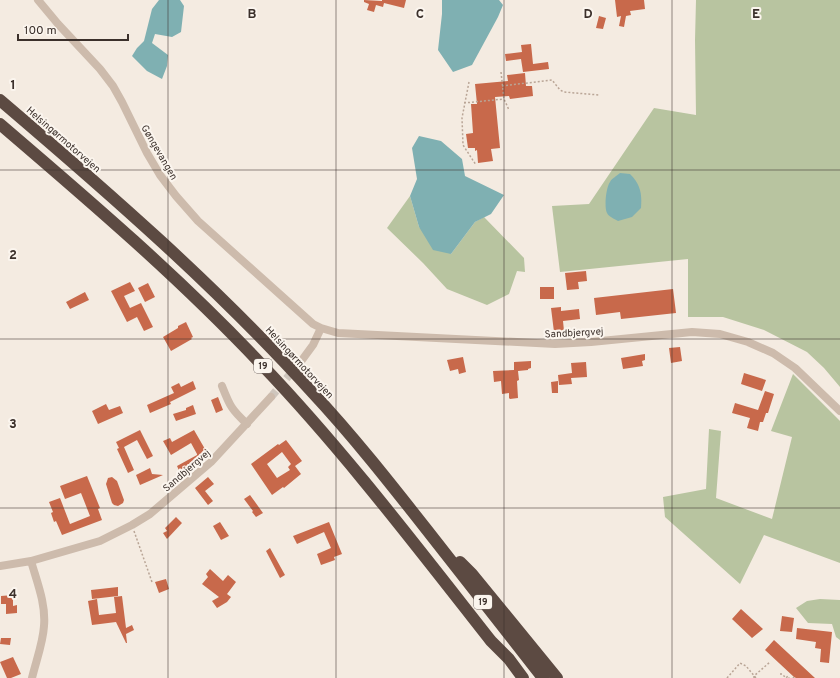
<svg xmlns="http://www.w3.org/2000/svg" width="840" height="678" font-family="Overpass,sans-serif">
	<rect width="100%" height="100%" fill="#f4ebe1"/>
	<path fill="#b8c4a0" d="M696 0H840V387L824 368 807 352 764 330 723 317H688V259L560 272 552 206 589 204 654 108 696 115 695 40Z
		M410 196 419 227 451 254 475 222 484 217 524 258 525 272 517 271 509 294 487 305 447 289 423 263 387 228Z
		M793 374 840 421V563L764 535 740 584 665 517 663 497 706 489 709 429 721 431 716 498 772 519 792 437 771 431Z
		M820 599 840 600V640L836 637 832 624 808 623 796 608 807 601Z"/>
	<path fill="#7fb0b2" d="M159 0H180L184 6 181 32 172 37 155 34 152 43 168 55 167 66 162 79 147 71 132 56 137 48 144 41 152 9Z
		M442 0H499L503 5 498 17 472 65 453 72 438 50 442 14Z
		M419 136 441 141 462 159 465 176 504 195 491 214 475 222 451 254 433 250 419 227 410 196 417 179 412 148Z
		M620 173 630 174C641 185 642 194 641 208L632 217 618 221C615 219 609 217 607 213 604 208 606 187 610 182 612 178 617 176 620 173Z"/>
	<path fill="#c8694b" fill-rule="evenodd" d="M364 0 382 1V0H406L404 8 384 3 383 7 376 5 374 12 367 10 369 4 364 2Z
		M615 0H644L645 9 630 11 631 15 626 16 624 27 619 26 621 16 617 17Z
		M599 16 606 18 603 29 596 28Z
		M531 44 533 64 548 62 549 69 523 72 521 59 506 61 505 54 522 52 521 45Z
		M525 73 526 86H532L533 96 510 99 509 96 495 97 500 148 491 149 493 161 478 163 477 150 475 151V148H468L466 134 473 133 471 104H477L475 84 508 81 507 75Z
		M586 271 587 281 578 282 579 289 567 290 565 273Z
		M130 282 135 291 124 296 130 308 141 303 153 327 144 331 137 317 127 322 111 291Z
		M148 283 155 297 145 302 138 288Z
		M540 287H554V299H540Z
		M673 289 676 313 621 319 620 312 596 315 594 298Z
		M85 292 89 300 70 309 66 302Z
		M561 307V311L579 309 580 319 563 321 564 331 554 332 551 308Z
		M186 322 193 337 191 338 192 339 171 351 163 337 178 328V326Z
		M680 347 682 361 671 363 669 348Z
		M645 354V360L642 361 643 366 623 369 621 358Z
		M463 357 466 372 459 374 458 369 450 371 447 360Z
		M531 361V368L528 369V370L518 371 519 380 517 381 518 398 510 399 509 398V393L502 394 501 381 494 382 493 371 514 370V362Z
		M586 362 587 377 571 378 572 384 559 385 558 375 572 373 571 363Z
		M744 373 766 380 762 391 741 384Z
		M193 381 196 389 170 402 171 404 150 413 147 405 174 393 171 387 179 383 181 387Z
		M558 381V393H552L551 382Z
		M765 391 774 394 768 413H766L763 422H760L758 431 747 428 750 418 732 413 735 403 758 410Z
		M218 397 223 410 216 413 211 400Z
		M106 404 109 410 120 406 123 413 98 424 92 411Z
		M193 405 196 414 176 421 173 414 186 410V408Z
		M140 430 153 456 147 459 137 440 124 447 134 470 128 473 117 449 119 448 116 442Z
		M194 430 209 456 200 464 181 475 177 466 197 455V454L191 443 171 455 163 441 170 438 172 442Z
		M286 440 302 461 295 466 301 474 284 488 283 487 272 495 251 464 278 444 279 445ZM282 452 291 464 288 467 290 470 277 478 267 464Z
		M150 468 152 474 163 475 140 485 136 475Z
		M87 476 100 508 98 509 102 520 62 535 56 521 54 522 51 513 53 512 49 502 60 498 70 524 90 516 81 493 65 499 60 486Z
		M112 477 117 481 124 500 123 503 118 506 114 505 112 503 106 484 108 478Z
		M208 477 214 484 205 491 213 501 208 505 195 488Z
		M250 495 263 513 256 517 252 512 253 511 244 499Z
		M176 517 182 523 167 539 163 533 167 531 165 528Z
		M220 522 229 536 221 540 213 526Z
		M329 522 342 554 334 557 335 560 321 565 317 554 331 548 324 532 297 544 293 536Z
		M270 548 285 575 280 578 266 551Z
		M210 569 223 581 228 575 236 582 227 594 231 597 227 602 217 608 212 601 219 597 202 584 208 577 206 574Z
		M166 579 169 589 159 593 155 582Z
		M118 587V596L92 599 91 590Z
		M13 595V606L17 605V613L6 614V604H1V596Z
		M122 596 126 628 132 625 134 630 126 634 127 643H126L116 622 92 625 88 601 97 599 99 615 116 613 114 597Z
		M741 609 763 629 752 638 732 619Z
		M782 616 794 618 792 632 780 631Z
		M797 628 832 632 829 663 820 662 821 649 815 648 816 642 796 639Z
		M1 638H11L10 645 0 644Z
		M774 640 815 678H796L794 677 765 650Z
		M13 657 21 674 11 678H7L0 662Z"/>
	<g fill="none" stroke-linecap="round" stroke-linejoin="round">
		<path stroke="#cfc6bd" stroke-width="8" stroke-dasharray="8 4" stroke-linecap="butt" d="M271 397 302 360"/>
		<path stroke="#b9a596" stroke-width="1.5" stroke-dasharray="2 2" stroke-linecap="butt" d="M501 72 504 99 509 110
			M469 82 462 118 463 145 476 165
			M502 86 552 80 560 90 564 92 599 95
			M464 103 504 99
			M134 531 152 582
			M780 674H782L786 678 788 676 789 678
			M727 678 740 663 746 666 756 678
			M754 678V676L770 662
			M793 678 794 677"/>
		<path stroke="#cdbbac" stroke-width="8" d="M38 0 58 24 100 69 113 86 122 102 147 153 160 175 176 196 198 221 313 324 321 328 338 333 555 344 591 342 692 332 720 334 748 342 773 353 795 368 840 411
			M302 360 313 345 321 328
			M222 386C230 406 231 409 247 424
			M31 561C37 582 46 604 44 626 43 643 36 661 32 678
			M0 566 31 561 100 541 132 525 150 514 211 462 271 397"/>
		<path stroke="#5c4a42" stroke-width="12" d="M0 100C108 192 216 286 312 392 353 436 390 483 427 530 466 580 505 629 543 678
			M0 124C90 201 180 278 262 365 344 451 417 547 491 641L509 659 523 678
			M460 562 472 574 557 678"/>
	</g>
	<path fill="none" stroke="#3b302b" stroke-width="1" stroke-opacity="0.55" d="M168 0V678M336 0V678M504 0V678M672 0V678M0 170H840M0 339H840M0 508H840"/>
	<g text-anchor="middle" stroke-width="4" stroke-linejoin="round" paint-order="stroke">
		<g fill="#fbf5ee" stroke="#756b66" stroke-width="1">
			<rect x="254" y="359" width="18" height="14" rx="3"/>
			<rect x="474" y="595" width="18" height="14" rx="3"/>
		</g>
		<g font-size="9" font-weight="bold" fill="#3b302b">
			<text x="263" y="369">19</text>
			<text x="483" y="605">19</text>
		</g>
		<g font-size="10" fill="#3b302b" stroke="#fbf5ee">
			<text transform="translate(64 139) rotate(41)" y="4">Helsingørmotorvejen</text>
			<text transform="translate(160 152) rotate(60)" y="4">Gøngevangen</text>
			<text transform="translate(574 332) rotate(-3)" y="4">Sandbjergvej</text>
			<text transform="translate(300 362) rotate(47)" y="4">Helsingørmotorvejen</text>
			<text transform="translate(186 470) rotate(-41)" y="4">Sandbjergvej</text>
		</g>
	</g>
	<g font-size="13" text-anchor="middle" font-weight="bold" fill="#3b302b" stroke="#fbf5ee" stroke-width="4" stroke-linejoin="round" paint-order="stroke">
		<text x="252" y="18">B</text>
		<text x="420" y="18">C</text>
		<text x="588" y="18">D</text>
		<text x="756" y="18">E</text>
		<text x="13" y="89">1</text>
		<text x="13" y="259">2</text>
		<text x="13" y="428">3</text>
		<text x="13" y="598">4</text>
	</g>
	<path d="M18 34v6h110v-6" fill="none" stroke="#3b302b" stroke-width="2"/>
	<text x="24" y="34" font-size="12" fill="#3b302b" stroke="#fbf5ee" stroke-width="3" paint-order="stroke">100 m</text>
</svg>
